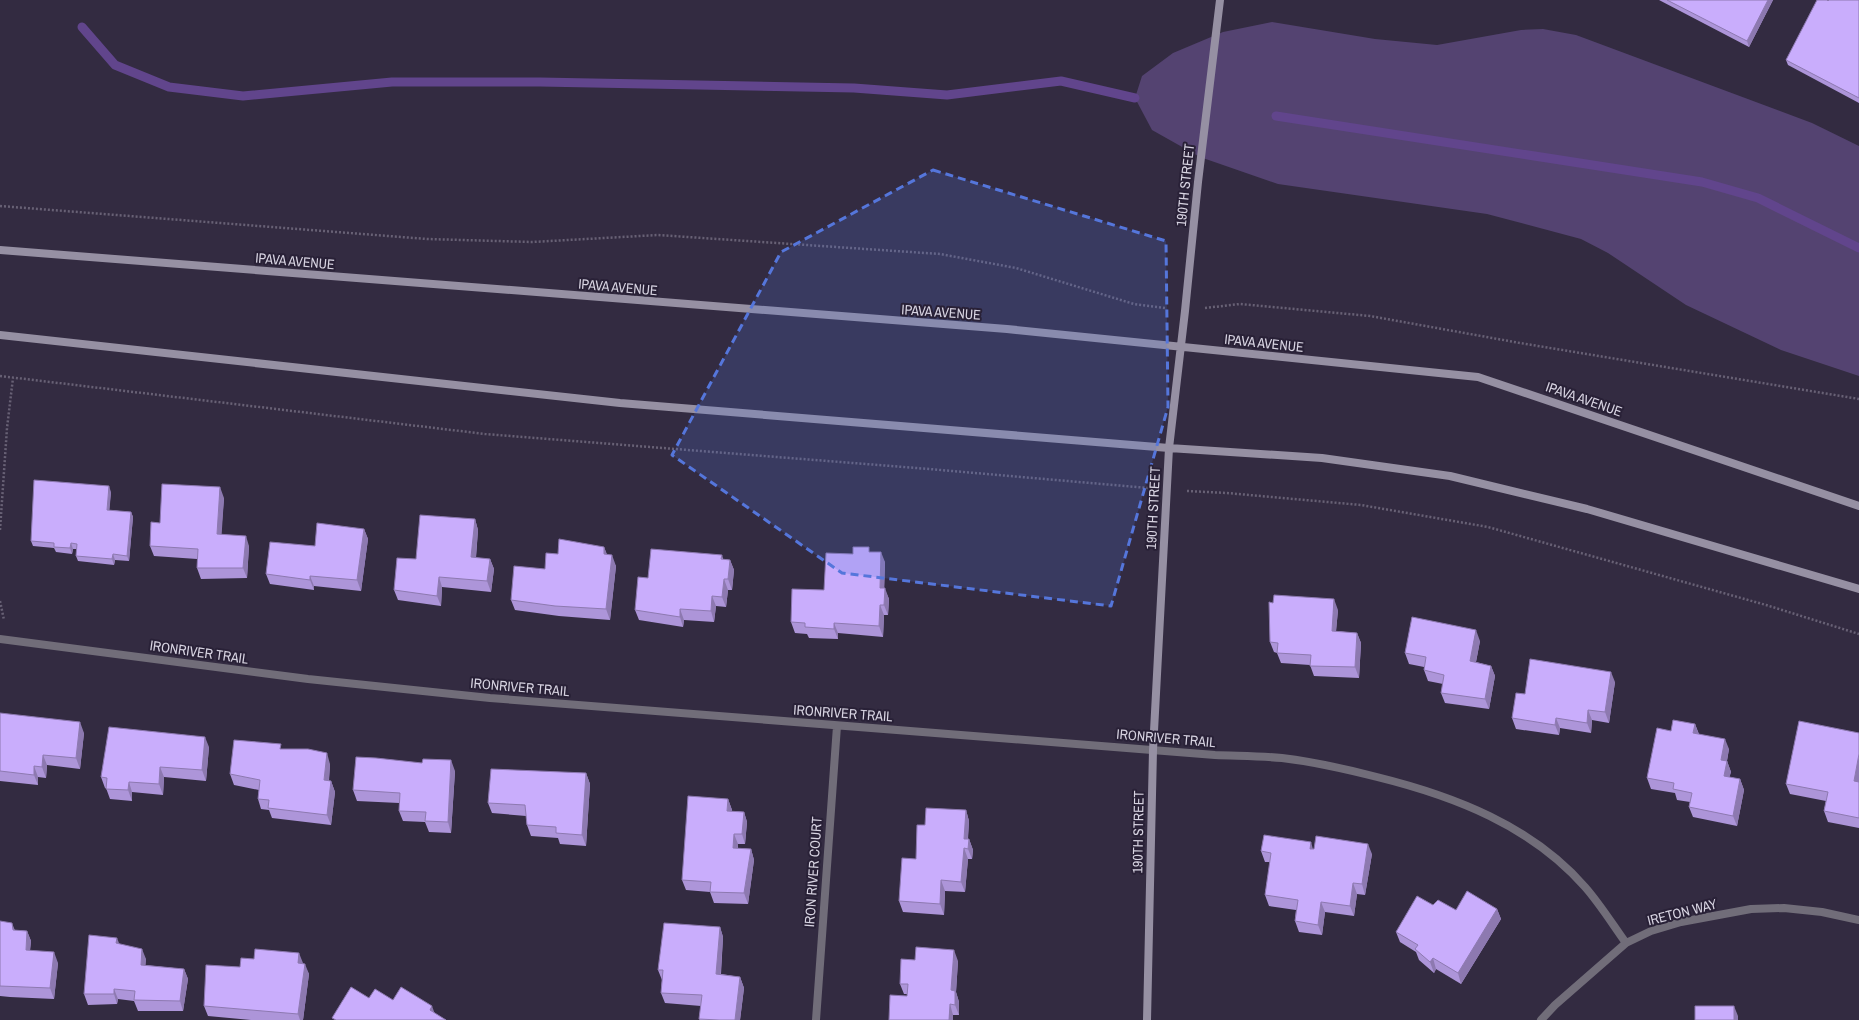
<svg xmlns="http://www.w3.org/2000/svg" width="1859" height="1020" font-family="'Archivo Narrow',sans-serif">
	<rect width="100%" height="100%" fill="#332b41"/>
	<path fill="#544371" d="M1272 22 1375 39 1437 45 1521 30 1543 29 1576 35 1812 123 1859 146V376L1781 350 1686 305 1608 253 1581 239 1487 214 1278 184 1200 157 1152 130 1135 98 1142 76 1173 53 1223 32Z"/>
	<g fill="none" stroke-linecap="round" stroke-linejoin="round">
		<path stroke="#61458c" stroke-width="9" d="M82 27 115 65 169 87 243 96 392 82H540L854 88 947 95 1061 81 1135 98
			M1276 116 1702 182 1758 198 1859 248"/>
		<path stroke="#686175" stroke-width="2.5" stroke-dasharray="2 2" stroke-linecap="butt" d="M0 206 427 239 532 242 658 235 940 254 1016 268 1134 304 1165 308
			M1205 308 1240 304 1370 316 1520 343 1859 399
			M0 376 485 434 929 469 1148 488
			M1187 491 1227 493 1361 505 1488 527 1766 605 1859 634
			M0 530 7 428 13 378
			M0 601 4 620"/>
		<path stroke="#716d79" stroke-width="8" d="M0 639 308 679 490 698 1215 755C1237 756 1260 756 1282 758 1314 762 1346 769 1377 777 1454 796 1532 826 1585 887 1600 904 1613 925 1626 943
			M816 1020 837 726
			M1541 1020 1555 1005 1626 943 1651 931 1681 922 1751 909 1784 908 1822 912 1859 920"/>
		<path stroke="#9690a3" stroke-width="8" d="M0 250 1007 329 1478 377 1859 506
			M0 335 620 403 1169 448 1322 458 1450 476 1587 509 1859 589
			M1147 1020 1153 750 1169 448 1185 311 1198 182 1220 0"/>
	</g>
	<path fill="#ad95d9" d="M1659 0H1773L1749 47Z
		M1859 0V103L1788 65 1786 60 1828 1Z
		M111 492 109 510 131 512 133 517 129 561 115 560 114 565 78 561 76 556 77 549H73L72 554 56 552 54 548 33 546 31 541Z
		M224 498 221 534 249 546 247 578 201 579 197 568V559L154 556 150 546 160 523Z
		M475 519 478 530 476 558 490 559 494 569 491 592 442 587 441 606 398 600 394 590 416 559Z
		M364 529 368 539 361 591 314 586V590L270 584 266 574 315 546Z
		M604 547 607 555 616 566 610 620 559 616 515 610 511 600 545 569 558 554Z
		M871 552 885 562 884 588 889 599 888 615H884L883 637 838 633V639L809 638 807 634 795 633 791 622 824 590 853 554Z
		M722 555 723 559 730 560 734 570 732 590H728L726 607 716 606 714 622 684 620 683 627 639 620 635 610 648 578Z
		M1338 610 1336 631 1357 633 1361 643 1359 678 1314 676 1310 665 1281 663 1277 653 1274 652 1270 642Z
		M1480 641 1476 662 1491 666 1495 676 1489 709 1445 703 1441 693 1443 684 1428 681 1424 670V667L1409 664 1405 653Z
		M1615 682 1609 723 1592 720 1591 733 1560 728 1559 735 1516 729 1512 718 1525 694Z
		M0 713 84 733 80 769 47 765 46 778 38 777V785L0 781Z
		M1695 724 1699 734 1729 749 1727 761 1731 772 1729 777 1740 779 1744 790 1737 826 1693 817 1689 807 1690 802 1677 800 1675 793 1651 789 1647 778 1671 731Z
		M1859 733V828L1828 822 1824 811 1826 801 1790 794 1786 784Z
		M209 747 206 781 164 777 163 795 132 792V801L110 799 106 788H105L101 777Z
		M283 749 330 764 329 781H331L335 792 331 825 272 818 269 810 261 809 258 799 259 790 234 785 230 774Z
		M422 763 455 771 451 833 429 832 425 822 403 821 399 811V803L357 801 353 790Z
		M586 773 590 784 586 846 560 844 558 838 531 836 527 825 526 816 492 813 488 803Z
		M728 799 732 810V811L744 812 747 822 745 844H738V848L751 849 754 860 748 904 714 903 710 892 686 890 682 880Z
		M966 810 969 821 968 839H969L973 850 972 859H968L965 892 945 891 944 915 903 912 899 901 916 859 925 825Z
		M1313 849 1372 854 1365 895 1357 894 1354 916 1325 912 1322 935 1299 932 1295 921 1296 910 1269 906 1265 895 1270 862H1265L1261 851Z
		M1433 905 1456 910 1497 909 1501 919 1461 984 1436 969 1434 973 1419 960 1416 952 1400 942 1396 932Z
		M0 921 15 930 27 931 31 941 30 950 58 963 54 999 10 997 0 996Z
		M720 927 723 937 721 974 740 977 744 988 740 1020H700L699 1019 701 1006 665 1003 661 993 662 980 658 970Z
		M119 944 146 959 145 965 184 969 188 979 183 1011H138L134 1001 118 999 117 1004 88 1005 84 994Z
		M915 960 958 961 956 992 959 1002V1015H953L907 996V994H904L900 984Z
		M303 963 309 974 303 1020H251L208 1016 204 1006 240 967Z"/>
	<path fill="#8d79b0" d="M1768 0H1773L1749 47 1747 41Z
		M109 486 111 492 109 516 107 510Z
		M220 487 224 498 221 544 217 534Z
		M131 512 133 517 129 561 127 556Z
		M475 519 478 530 475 568 471 557Z
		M364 529 368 539 361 591 357 580Z
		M246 536 249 546 247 578 243 568Z
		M71 543 73 549 72 554 70 548Z
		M604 547 608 557 604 554Z
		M881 552 885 562 884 599 880 588Z
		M113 554 115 560 114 565 112 559Z
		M612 555 616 566 610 620 606 609Z
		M490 559 494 569 491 592 487 581Z
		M730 560 734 570 732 590 728 579Z
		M310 576 314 586V590L310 580Z
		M439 577 442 587 441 606 437 596Z
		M724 579 728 590 726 607 722 597Z
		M885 588 889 599 888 615 884 605Z
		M712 596 716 606 714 622 711 611Z
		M1334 599 1338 610 1335 642 1332 631Z
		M880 605 884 615 883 637 879 626Z
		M680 609 684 620 683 627 680 617Z
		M834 623 838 633V639L834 629Z
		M1476 630 1480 641 1474 672 1470 661Z
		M1357 633 1361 643 1359 678 1355 667Z
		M1491 666 1495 676 1489 709 1485 699Z
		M1611 672 1615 682 1609 723 1605 712Z
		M1588 710 1592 720 1591 733 1587 723Z
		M1556 718 1560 728 1559 735 1555 725Z
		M80 722 84 733 80 769 76 758Z
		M1695 724 1699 735 1693 733Z
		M205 737 209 747 206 781 202 770Z
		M1725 739 1729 749 1725 771 1721 760Z
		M327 753 330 764 328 791 324 780Z
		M1859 754V784L1854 781Z
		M43 755 47 765 46 778 42 767Z
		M451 760 455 771 451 833 448 822Z
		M1727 761 1731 772 1727 787 1724 776Z
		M34 766 38 777V785L34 775Z
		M160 767 164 777 163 795 159 784Z
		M586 773 590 784 586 846 582 835Z
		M1740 779 1744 790 1737 826 1733 816Z
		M331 781 335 792 331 825 327 815Z
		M129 782 132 792V801L128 790Z
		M728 799 732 810 731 821 727 811Z
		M966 810 969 821 967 849 964 839Z
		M744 812 747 822 745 844 742 834Z
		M734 834 738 844 737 858 733 848Z
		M969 839 973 850 972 859 968 849Z
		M1311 842 1314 853 1310 849Z
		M1368 844 1372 854 1365 895 1362 884Z
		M964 848 968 859 965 892 961 882Z
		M751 849 754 860 748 904 744 893Z
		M941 880 945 891 944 915 940 904Z
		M1353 883 1357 894 1354 916 1350 906Z
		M1321 902 1325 912 1322 935 1318 925Z
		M1497 909 1501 919 1461 984 1458 973Z
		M12 923 16 933 13 930Z
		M720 927 723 937 720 984 716 974Z
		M27 931 31 941 29 960 26 950Z
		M117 938 121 948 116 943Z
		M142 949 146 959 145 976 141 965Z
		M954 950 958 961 956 992 959 1002V1015L955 1005 951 990Z
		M54 952 58 963 54 999 50 988Z
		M299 953 303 963H298Z
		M1433 958 1436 969 1434 973 1430 962Z
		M305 964 309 974 303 1020H300L298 1014Z
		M184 969 188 979 183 1011 180 1001Z
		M740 977 744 988 740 1020H735Z
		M114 989 118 999 117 1004 114 994Z
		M950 1004 953 1015V1020H949Z
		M432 1006 436 1017 430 1010Z
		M1734 1006 1738 1016V1020H1734Z"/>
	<path fill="#c9adfc" stroke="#8d79b0" d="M1667 0H1768L1747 41Z
		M1817 0H1827L1828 1 1829 0H1859V98L1786 60Z
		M34 480 109 486 107 510 131 512 127 556 113 554 112 559 76 556 77 544 71 543 70 548 54 547V543L31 541Z
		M162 484 220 487 217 534 246 536 243 568H197L198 549 150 546 151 522 160 523Z
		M420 515 475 519 471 557 490 559 487 581 439 577 437 596 394 590 397 558 416 559Z
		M317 523 364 529 357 580 310 576V580L266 574 270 542 315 546Z
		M559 539 604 547V554L612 555 606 609 555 606 511 600 514 566 545 569 546 553 558 554Z
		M853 547H869V552H881L880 588H885L884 605H880L879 626 834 623V629L805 627V623L791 622 792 589 824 590 826 553 853 554Z
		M651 549 722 555 721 559 730 560 728 579H724L722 597 712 596 711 611 680 609V617L635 610 638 577 648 578Z
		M1274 595 1334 599 1332 631 1357 633 1355 667 1310 666 1311 655 1277 653 1278 643 1270 642 1269 602 1273 603Z
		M1412 617 1476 630 1470 661 1491 666 1485 699 1441 693 1444 675 1424 670 1426 657 1405 653Z
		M1530 659 1611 672 1605 712 1588 710 1587 723 1556 718 1555 725 1512 718 1516 693 1525 694Z
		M0 713 80 722 76 758 43 755 42 767 34 766V775L0 771Z
		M1673 720 1695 724 1693 733 1725 739 1721 760 1727 761 1724 776 1740 779 1733 816 1689 807 1692 793 1673 789 1674 783 1647 778 1657 728 1671 731Z
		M1799 721 1859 733V754L1854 781 1859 782V818L1824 811 1828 792 1786 784Z
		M109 727 205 737 202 770 160 767 159 784 129 782 128 790 106 789 107 778 101 777Z
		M234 740 281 744 280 749H308L327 753 324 780 331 781 327 815 268 808 269 800 258 799 260 780 230 774Z
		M356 757 376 758 422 763 423 759 451 760 448 822 425 821 426 812 399 811 400 793 353 790Z
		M491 769 586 773 582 835 556 833V827L527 825 525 805 488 803Z
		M688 796 728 799 727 811 744 812 742 834H734L733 848 751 849 744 893 710 892 711 882 682 880Z
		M926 808 966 810 964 839H969L968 849 964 848 961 882 941 880 940 904 899 901 902 858 916 859 917 825H925Z
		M1264 835 1311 842 1310 849H1314L1316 836 1368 844 1362 884 1353 883 1350 906 1321 902 1318 925 1295 921 1298 900 1265 895 1271 853 1261 851Z
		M1467 891 1497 909 1458 973 1433 958 1430 962 1415 949 1418 945 1396 932 1417 896 1433 905 1438 900 1456 910Z
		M0 921 12 923 13 930 27 931 26 950 54 952 50 988 0 986Z
		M664 923 720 927 716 974 740 977 735 1020H719L699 1019 702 995 661 993 663 970H658Z
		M89 935 117 938 116 943 142 949 141 965 184 969 180 1001 134 1000 135 991 114 989V994H84Z
		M916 947 954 950 951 990 955 991V1005L950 1004 949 1020H889L890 995 907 996 908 984H900L901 959 915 960Z
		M255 949 299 953 298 963 305 964 298 1014 204 1006 206 965 240 967 241 958 254 959Z
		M351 987 369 998 375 989 393 1000 401 987 432 1006 430 1010 446 1020H336L332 1018Z
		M1695 1006H1734V1020H1695Z"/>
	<path fill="#5576db" fill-opacity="0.2" stroke="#5576db" stroke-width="3" stroke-dasharray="8 5" stroke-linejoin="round" d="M933 170 1166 241 1168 407 1111 606 842 573 672 455 781 252Z"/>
	<g text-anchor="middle" stroke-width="4" stroke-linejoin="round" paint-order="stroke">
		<g font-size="14" fill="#d7d3e1" stroke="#292137">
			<text transform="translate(1185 185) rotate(-84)" y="5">190TH STREET</text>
			<text transform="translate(295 261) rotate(5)" y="5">IPAVA AVENUE</text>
			<text transform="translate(618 287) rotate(5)" y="5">IPAVA AVENUE</text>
			<text transform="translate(941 312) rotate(4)" y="5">IPAVA AVENUE</text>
			<text transform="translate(1264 343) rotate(6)" y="5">IPAVA AVENUE</text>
			<text transform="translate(1584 399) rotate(19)" y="5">IPAVA AVENUE</text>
			<text transform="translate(1153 508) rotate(-87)" y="5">190TH STREET</text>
			<text transform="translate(199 652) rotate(8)" y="5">IRONRIVER TRAIL</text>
			<text transform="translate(520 687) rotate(5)" y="5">IRONRIVER TRAIL</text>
			<text transform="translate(843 713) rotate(4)" y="5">IRONRIVER TRAIL</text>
			<text transform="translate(1166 738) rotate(5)" y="5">IRONRIVER TRAIL</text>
			<text transform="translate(1138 832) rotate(-89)" y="5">190TH STREET</text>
			<text transform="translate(813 872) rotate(-86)" y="5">IRON RIVER COURT</text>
			<text transform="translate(1682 912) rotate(-14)" y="5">IRETON WAY</text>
		</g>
	</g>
</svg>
